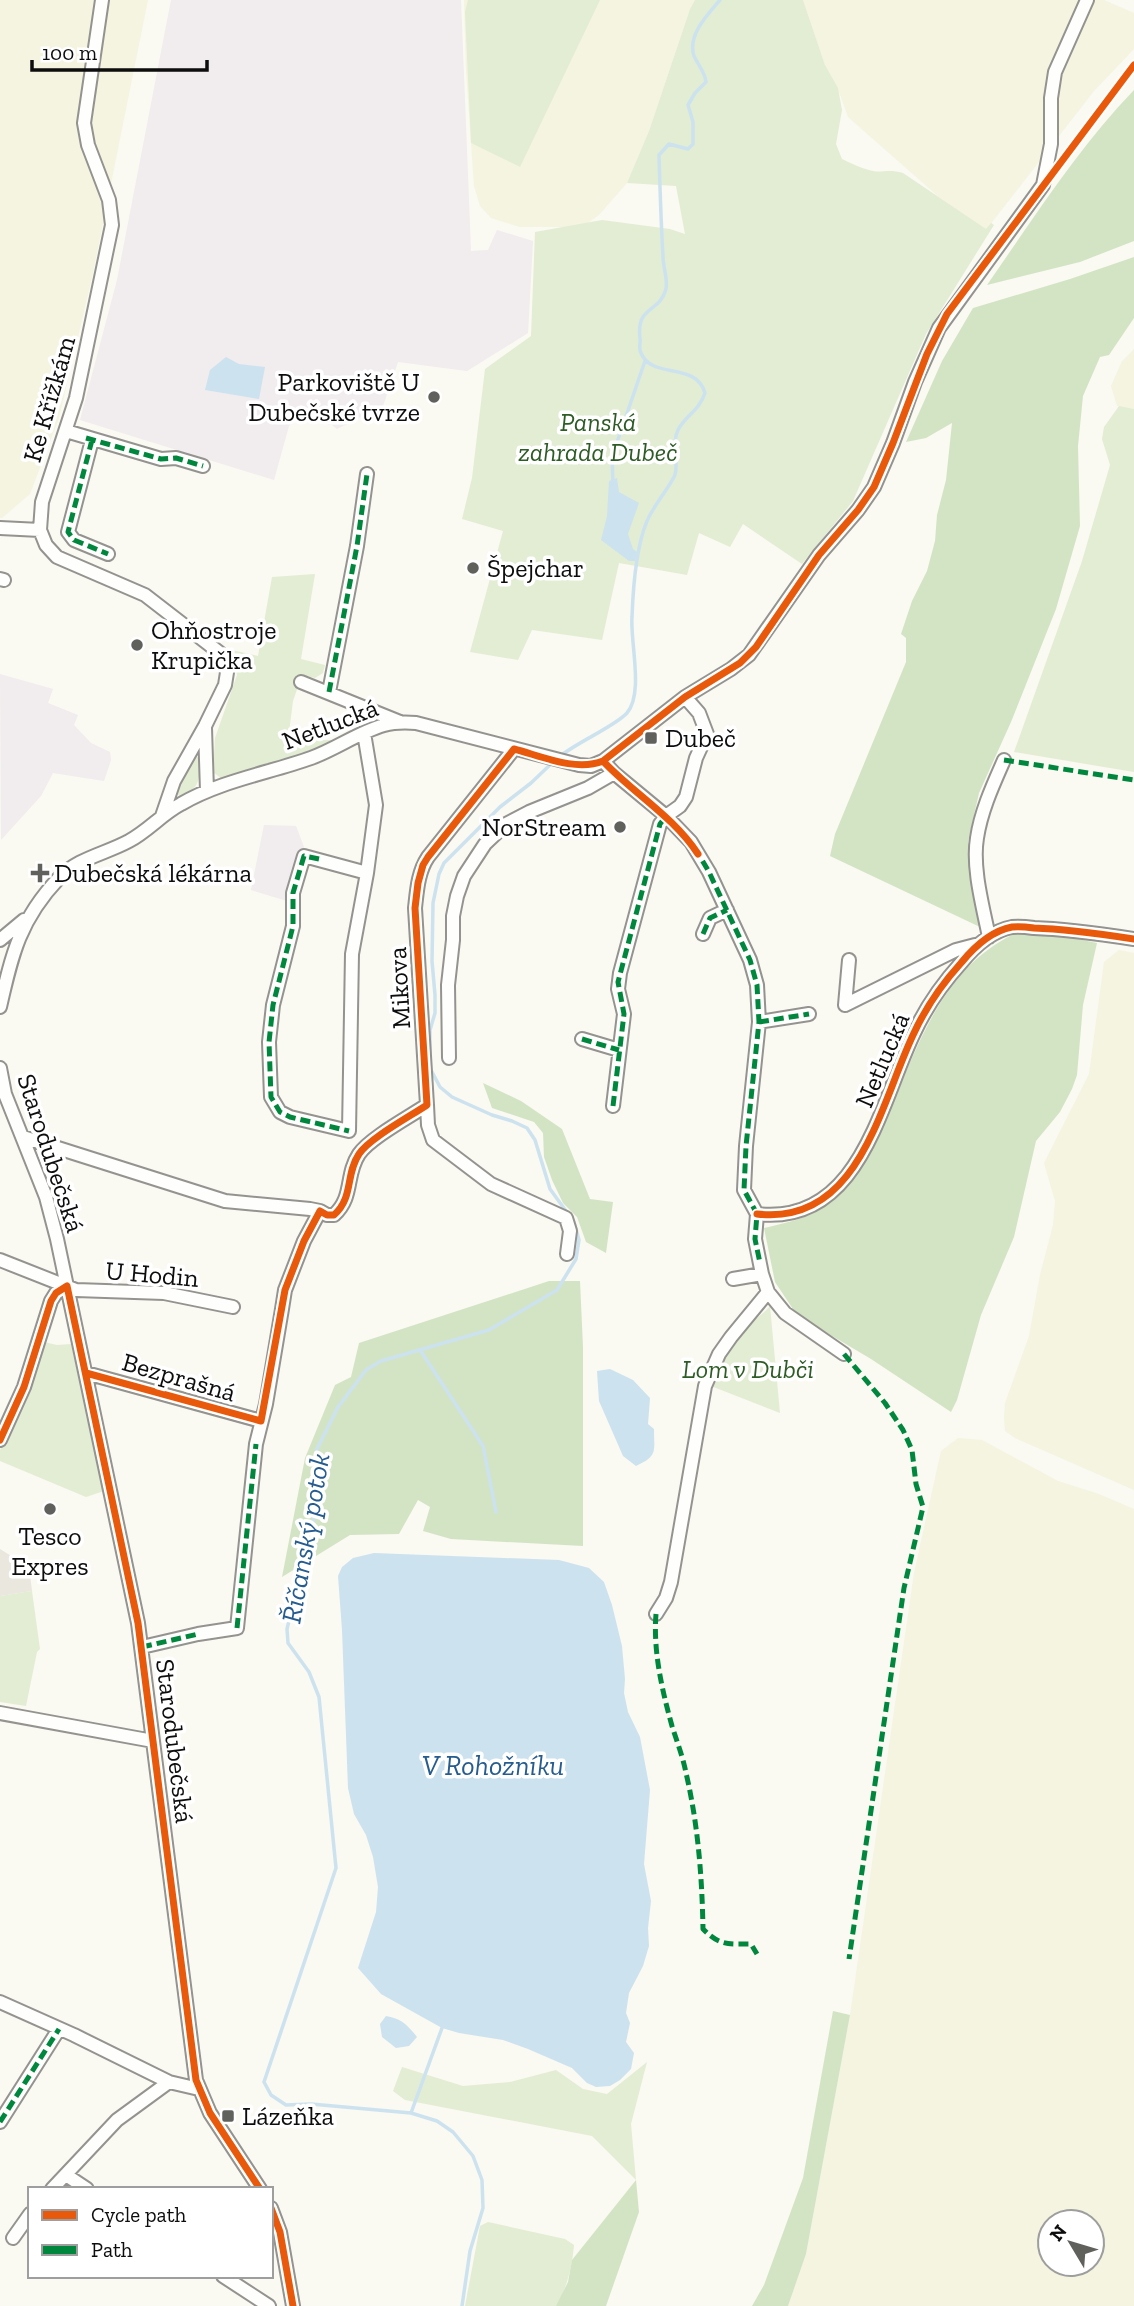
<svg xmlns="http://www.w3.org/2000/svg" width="1134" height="2306" font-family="'Zilla Slab',serif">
	<rect width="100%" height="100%" fill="#faf9f2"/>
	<path fill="#f1ecee" d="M171 0H461L471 251 488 250 497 230 533 241 528 333 467 371 398 362 383 406 337 429 332 425 319 422 301 420 293 421 289 426 274 480 80 420 117 280Z
		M0 674 53 689 48 703 78 715 74 725 91 743 110 752 111 760 104 781 53 773 41 796 1 840Z
		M264 825 296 826 304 847 287 901 251 890Z"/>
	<path fill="#f4f4e0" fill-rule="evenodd" d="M0 0H148L93 273 59 418 30 494 2 518H0Z
		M464 0H695L690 9 649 131 627 183 599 215 588 223 566 227H520L491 218 480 206 474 186 466 70Z
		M803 0H1104L1134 13V49L1094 91 986 230 940 198 848 117 838 89 825 65Z
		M1134 349V409L1117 406 1111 386 1122 361Z
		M1119 950 1134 953V1490L1015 1438 1005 1431 1004 1418 1005 1403 1029 1336 1040 1275 1053 1225 1055 1201 1044 1163 1089 1074 1104 962Z
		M958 1438 982 1440 1058 1481 1099 1494 1134 1509V2306H788L806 2254 850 2015 914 1573 941 1451ZM1050 2222H1092V2264H1050Z"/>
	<path fill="#e2edd4" d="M468 0H600L520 167 471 143 465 12Z
		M695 0H803L825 65 838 88 842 110 836 144 842 159C851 163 860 168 869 170 882 174 887 168 903 173L986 229 991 223 994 225 926 334 853 501 802 564 743 524 730 547 699 533 687 575 619 563 602 640 532 630 518 660 470 652 503 531 462 519 472 478 485 369 531 336 535 232 602 220 670 229 685 234 676 186 627 183 649 131 690 9Z
		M1119 406 1134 409V772L1014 752 1082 561 1110 465 1102 439 1104 427Z
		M315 574 301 659 325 665 323 673 315 678 302 675 293 701 288 740H336L294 758 222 779 213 772 215 738 237 675 234 662 223 648 258 656 272 577Z
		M198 757C201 778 200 789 180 797L176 792 193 758Z
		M770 1306 780 1413 711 1386C719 1369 725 1345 739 1331 749 1322 761 1317 770 1306Z
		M44 1342 57 1345 71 1344 104 1491 86 1497 0 1461V1450L20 1408Z
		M32 1591 40 1649 37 1652 26 1706 0 1702V1596Z
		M647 2062 631 2124 636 2180 592 2136 405 2100 393 2091 402 2067 463 2086 510 2082 556 2070 583 2089 607 2094Z
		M488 2222 565 2239 574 2245C572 2268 567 2286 557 2306H465L480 2226Z"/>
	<path fill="#d3e4c4" d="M1134 90V241L1080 262 987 285C1033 219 1078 148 1134 90Z
		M1134 257V318L1109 355 1100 357 1083 396 1078 446 1080 526 1056 609 1011 722 979 793 968 842 980 927 830 856 835 834 906 662V638L901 634 912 601 927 571 935 541 937 515 946 480 952 423 926 438 906 442 942 361 973 308 1070 279Z
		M1014 934 1058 935 1097 943 1083 1005 1077 1075 1072 1089 1060 1112 1036 1141 1014 1237 981 1315 957 1400 951 1412 871 1359 807 1321 793 1309 775 1282 764 1228C785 1223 806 1219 824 1207 873 1171 888 1111 912 1058 935 1006 962 959 1014 934Z
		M483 1083 521 1101 562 1129 590 1199 613 1202 606 1253 586 1242 577 1217 563 1203 552 1180 544 1157 543 1133 534 1122 492 1108Z
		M549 1281H580L583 1347V1546L451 1539 423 1531 430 1507 418 1500 399 1534 350 1535 282 1577 305 1458 335 1385 351 1377 359 1343Z
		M833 2011 850 2015 806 2254 788 2306H752L764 2285 803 2178Z
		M636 2180 639 2212 606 2306H556L568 2282 572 2260Z"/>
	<path fill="#e9e7de" d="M0 1549 29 1567 32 1591 0 1596Z"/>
	<path fill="#cce2ef" d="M226 357 239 364 265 367 259 399 205 390 210 370Z
		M617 478 619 492 639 503 628 534 633 549 637 552 635 561H629L601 540 607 516 609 481Z
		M610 1369 633 1380 650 1398 648 1424 654 1429C654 1452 658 1456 636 1466L623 1456 599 1401 597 1371Z
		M374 1553 559 1560 589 1568 604 1582 612 1605 622 1646 625 1679 624 1693 628 1712 640 1737 650 1790 644 1864 651 1901 648 1928 649 1946 643 1966 629 1993 626 2013 630 2023 626 2042 634 2053 631 2069 620 2080 610 2086 596 2087 587 2083 572 2068 528 2049 503 2040 459 2033 442 2028 381 1994 358 1968 376 1912 378 1887 373 1857 366 1835 354 1814 348 1788 342 1630 338 1576 342 1567 353 1558Z
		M386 2016C400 2018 408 2025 417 2037L409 2046 396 2048 382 2037 380 2024Z"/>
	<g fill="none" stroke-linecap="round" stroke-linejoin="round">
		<path stroke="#cce2ef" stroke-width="3.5" d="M613 484 612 457 645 361
			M559 757C577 742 614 727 627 713 644 693 630 642 632 617 633 589 636 547 647 521 654 505 667 491 675 475 679 461 671 444 678 430 685 416 699 411 705 393 696 361 652 380 641 353 638 348 641 343 640 338 636 305 660 313 666 289 668 279 663 267 663 257 661 223 660 189 659 155L669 144 688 149 693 144V122L688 105 695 93 706 82C705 72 698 65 694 56 687 35 708 14 720 0
			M430 1053V1030L435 1013V995L432 961 433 903 439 874 444 863 500 807 531 783 553 762
			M430 1068 440 1087 452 1097 492 1115 512 1121 527 1128 535 1140 550 1189 574 1222 579 1240 576 1259 557 1290 489 1330 381 1361 366 1370 338 1407 317 1449 314 1516 307 1556 300 1575 287 1629 288 1643 309 1672 319 1697 336 1868 264 2082 271 2095 286 2105 311 2104 411 2113 437 2121 453 2132 473 2156 482 2180 483 2208 470 2251 462 2306
			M420 1350 483 1446 496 1512
			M411 2113 442 2028"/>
		<g stroke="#949390" stroke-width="16">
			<path id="minor" d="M102 0 84 123 88 145 109 200 112 225 76 398 42 502 40 530 46 545 57 557 145 595 220 653 228 666 225 685 205 726 174 781 162 816
				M66 431 161 459 176 458 203 466
				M92 440 68 532 74 540 108 554
				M0 528 40 530
				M0 579 4 580
				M301 682 400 722
				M329 692 357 546 367 474
				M205 728 207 791
				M364 733 376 805 367 873 352 954 349 1131 290 1117 280 1112 271 1097 269 1042 273 1005 293 926V893L304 856 367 873
				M603 761 614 773 666 816 691 842 709 872 750 960 757 985 759 1022 746 1146 744 1190 757 1214 755 1239 762 1274 768 1292 785 1313 844 1354
				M703 934 710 918 727 910
				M989 937C983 907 972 868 977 838 981 811 993 785 1004 760
				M0 940 24 920
				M845 1005 956 950 975 945
				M845 1005 849 960
				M0 1007C12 954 20 919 59 878 78 858 105 854 129 841 148 831 162 814 181 804 220 781 269 773 311 758 336 749 359 732 384 725 395 722 404 722 416 723L579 765 591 766 603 761 685 697 731 669 749 655 819 555 858 510 874 487 893 443 915 382 939 328 1043 185 1051 144V98L1055 72 1087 0
				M759 1022 809 1014
				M582 1039 619 1050
				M449 1058 448 985 453 940V916L457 896 464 876 485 844 506 824 529 812 588 788 614 773
				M0 1068 5 1094 46 1197 57 1239 138 1623 196 2080 210 2113 260 2189
				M427 1105 428 1125 433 1140 491 1184 566 1218 570 1231 567 1254
				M613 1106 624 1014 618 989 620 973 660 824 666 816 680 806 686 797 696 758 707 734 699 713 685 697
				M23 1137 225 1201 310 1209 320 1211
				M757 1214C860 1226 880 1103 914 1033 926 1007 942 984 961 963 974 947 991 931 1012 927 1019 926 1027 927 1034 928 1067 929 1101 934 1134 939
				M0 1260 76 1290 164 1293 233 1307
				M733 1279 762 1274
				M86 1373 261 1421
				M0 1440 24 1387 51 1301 56 1293 67 1286
				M656 1614 666 1598 671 1582 705 1386 719 1354 731 1337 768 1292
				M142 1647 198 1634 237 1628 256 1444 266 1404 282 1309 285 1290 304 1241 320 1211 327 1215H334C354 1197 345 1175 359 1154 370 1138 409 1117 427 1105L415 908C417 890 418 872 428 857L514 749
				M0 1713 153 1741
				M0 2002 74 2035 169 2082 199 2089
				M0 2122 59 2029
				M66 2175 87 2189
				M52 2189 117 2120 169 2082
				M271 2208 280 2232 293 2306
				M13 2238 30 2214
				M223 2276 269 2306"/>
		</g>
		<use href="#minor" stroke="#fefefd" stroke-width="12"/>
		<path stroke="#00873e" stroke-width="5" stroke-dasharray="10 5" stroke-linecap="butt" d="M86 438 161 459 176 458 203 466
			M92 440 68 532 74 540 108 554
			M329 692 357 546 367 474
			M1004 760 1134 780
			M695 848 709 872 750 960 757 985 759 1022 746 1146 744 1190 757 1214 755 1239 760 1263
			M319 859 304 856 293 893V926L273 1005 269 1042 271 1097 280 1112 290 1117 349 1131
			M703 934 710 918 727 910
			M759 1022 809 1014
			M582 1039 619 1050
			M613 1106 624 1014 618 982 660 824 666 816 669 819
			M844 1354 885 1403 903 1430 912 1450 916 1484 923 1507 904 1588 849 1959
			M656 1614C653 1651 662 1690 672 1726 677 1742 683 1757 686 1773 698 1824 702 1876 703 1929 720 1946 728 1944 751 1944L757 1954
			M237 1628 256 1444
			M142 1647 198 1634
			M0 2122 59 2029"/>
		<g stroke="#fff" stroke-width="11">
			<path id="cycleway" d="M603 761C633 793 673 816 698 854
				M757 1214C860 1226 880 1103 914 1033 926 1007 942 984 961 963 974 947 991 931 1012 927 1019 926 1027 927 1034 928 1067 929 1101 934 1134 939
				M86 1373 261 1421 285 1290 304 1241 320 1211 327 1215H334C354 1197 345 1175 359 1154 370 1138 409 1117 427 1105L415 908 418 883 423 865 428 857 514 749C541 756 576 772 603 761L685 697 740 663 756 647 819 555 858 510 874 487 893 443 927 354 947 314 1134 65
				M0 1440 24 1387 51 1301 56 1293 67 1286 138 1623 196 2080 210 2113 260 2189
				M271 2208 280 2232 293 2306"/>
		</g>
		<use href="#cycleway" stroke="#e8590c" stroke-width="7"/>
	</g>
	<g fill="#60605d" stroke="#fff" stroke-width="2.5">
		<circle cx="434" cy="397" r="7"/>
		<circle cx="473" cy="568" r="7"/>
		<circle cx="137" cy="645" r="7"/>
		<rect x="644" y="731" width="14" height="14" rx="3.5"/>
		<circle cx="620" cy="827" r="7"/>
		<path d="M36.5 862.5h7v7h7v7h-7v7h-7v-7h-7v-7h7z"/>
		<circle cx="50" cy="1509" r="7"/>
		<rect x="221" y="2109" width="14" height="14" rx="3.5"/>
	</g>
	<g text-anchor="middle" stroke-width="7" stroke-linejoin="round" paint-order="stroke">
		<g font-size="26" fill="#0d0d0d" stroke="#fff" text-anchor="start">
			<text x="420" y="391" text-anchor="end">Parkoviště U<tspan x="420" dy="30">Dubečské tvrze</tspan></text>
			<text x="487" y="577">Špejchar</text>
			<text x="151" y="639">Ohňostroje<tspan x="151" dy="30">Krupička</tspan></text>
			<text x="665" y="747">Dubeč</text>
			<text x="606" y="836" text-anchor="end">NorStream</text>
			<text x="54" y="882">Dubečská lékárna</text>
			<text x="50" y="1545" text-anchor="middle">Tesco<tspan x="50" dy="30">Expres</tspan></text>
			<text x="242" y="2125">Lázeňka</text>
		</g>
		<g font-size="26" fill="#0d0d0d" stroke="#fff">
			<text transform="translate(49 399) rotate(-74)" y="9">Ke Křížkám</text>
			<text transform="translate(330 724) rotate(-21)" y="9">Netlucká</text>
			<text transform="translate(399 988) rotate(-93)" y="9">Mikova</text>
			<text transform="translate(882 1060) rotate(-67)" y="9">Netlucká</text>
			<text transform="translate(51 1153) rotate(72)" y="9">Starodubečská</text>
			<text transform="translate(152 1274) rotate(5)" y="9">U Hodin</text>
			<text transform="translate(179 1377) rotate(16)" y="9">Bezprašná</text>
			<text transform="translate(175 1741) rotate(83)" y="9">Starodubečská</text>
		</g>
		<g font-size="26" font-style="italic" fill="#2e5c25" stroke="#fff">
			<text x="598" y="431">Panská<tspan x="598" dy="30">zahrada Dubeč</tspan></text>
			<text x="748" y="1378">Lom v Dubči</text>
		</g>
		<g font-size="28" font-style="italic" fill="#265c8f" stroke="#fff">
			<text transform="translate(305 1538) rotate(-80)" y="10">Říčanský potok</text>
			<text x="493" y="1775">V Rohožníku</text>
		</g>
	</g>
	<rect x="28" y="2187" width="245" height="91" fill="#ffffff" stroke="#9e9e9e" stroke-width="2"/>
	<rect x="42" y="2210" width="35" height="10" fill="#e8590c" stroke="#9e9e9e" stroke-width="2"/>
	<text x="91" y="2222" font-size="21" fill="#0d0d0d">Cycle path</text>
	<rect x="42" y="2245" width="35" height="10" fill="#00873e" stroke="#9e9e9e" stroke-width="2"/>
	<text x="91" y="2257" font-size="21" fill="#0d0d0d">Path</text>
	<g transform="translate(1071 2243) rotate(308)"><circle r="33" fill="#ffffff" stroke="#9e9e9e" stroke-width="2"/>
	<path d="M0-5L12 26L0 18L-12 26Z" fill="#60605d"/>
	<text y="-10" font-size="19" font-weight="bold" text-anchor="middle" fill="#0d0d0d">N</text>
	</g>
	<path d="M32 60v10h175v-10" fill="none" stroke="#0d0d0d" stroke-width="3.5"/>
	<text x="42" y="60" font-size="21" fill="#0d0d0d" stroke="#ffffff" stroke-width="5" paint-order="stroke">100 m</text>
</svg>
